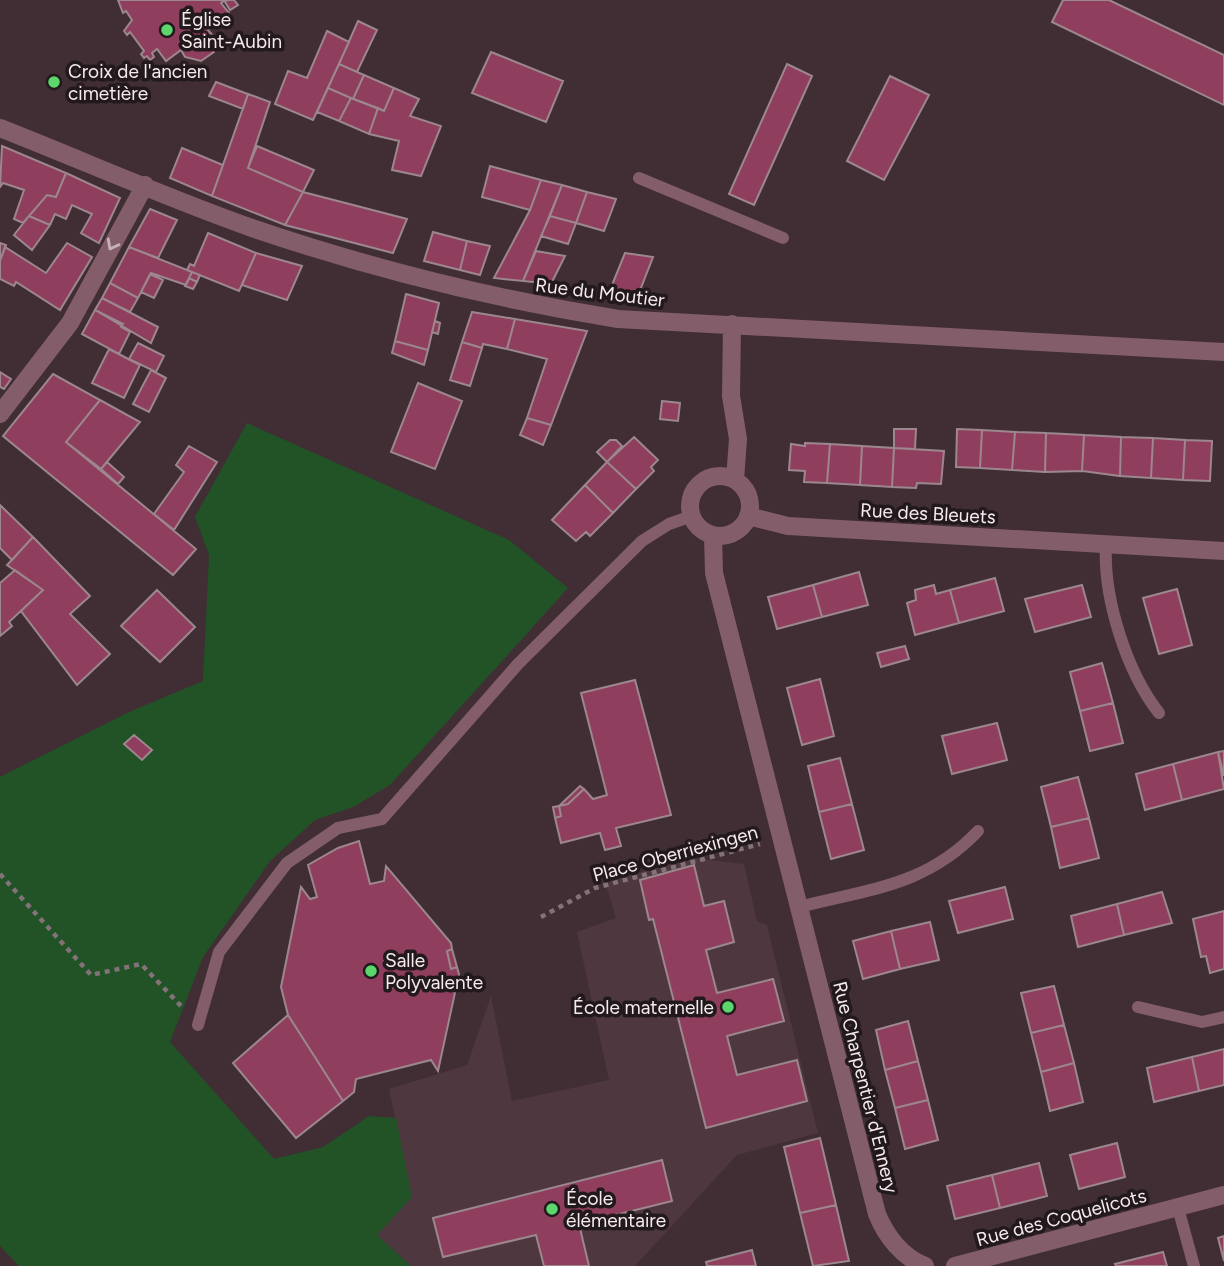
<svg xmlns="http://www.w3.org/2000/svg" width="1224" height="1266" font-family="Figtree,sans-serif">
	<rect width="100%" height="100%" fill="#402e34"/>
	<path fill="#4e373f" d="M692 858 744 864 757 921 767 925 818 1133 737 1155 635 1266H411L377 1235 412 1197 389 1089 467 1065 491 996 512 1101 609 1080 577 932 616 918 605 882Z"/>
	<path fill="#215327" d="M247 423 509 540 568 588 390 785 353 807 315 820 270 861 203 957 170 1042 274 1159 323 1147 369 1116 396 1118 412 1197 377 1235 411 1266H19L0 1246V777L129 712 203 681 209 555 195 517Z"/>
	<path fill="#8f3e5d" stroke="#9c878e" stroke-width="2" d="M118 0H225L221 3 229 13 208 30 215 38 214 52 201 61 185 57 181 50 166 61 157 49 152 53 154 57 150 60 147 56 144 58 141 54 144 51 130 32 127 35 124 31 132 20 126 11 123 13Z
		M227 0H234L238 5 230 10 225 2Z
		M1063 0H1109L1224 55V105L1052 22Z
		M358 21 377 30 357 72 339 64Z
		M327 31 349 42 313 120 275 104 288 71 307 78Z
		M491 52 563 81 546 122 472 93Z
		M339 64 364 75 353 99 328 88Z
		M787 64 812 76 754 205 729 194Z
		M364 75 394 88 384 111 353 99Z
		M890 76 929 95 884 180 847 161Z
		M216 82 248 94 243 109 209 96Z
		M328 88 351 98 339 121 317 112Z
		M394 88 419 99 410 116 441 126 421 176 392 170 399 141 369 134 378 108 384 111Z
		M248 94 270 102 248 168 303 192 285 225 212 196Z
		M351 98 378 108 369 134 339 121Z
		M2 146 66 173 56 197 47 195 23 223 14 219 24 190 3 183 0 187Z
		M257 146 314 170 303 192 248 168Z
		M182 148 223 165 212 196 170 178Z
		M490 166 541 180 530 210 482 197Z
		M66 173 120 198 99 243 81 233 92 214 72 205 66 219 55 214 50 225 29 216 47 195 56 197Z
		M541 180 562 185 523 281 494 278 530 210Z
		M562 185 587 192 576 223 550 216Z
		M303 192 407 219 393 253 285 225Z
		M587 192 616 199 604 231 576 223Z
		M150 209 177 220 158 258 129 247Z
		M29 216 50 225 32 250 14 235Z
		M550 216 576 223 568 244 541 236Z
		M433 232 467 241 460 270 424 261Z
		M208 233 256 253 239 291 187 270 190 264 194 266Z
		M467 241 490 246 480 275 460 270Z
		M0 243 6 245 0 261Z
		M67 243 92 257 60 310 16 282 14 286 0 279V261L5 247 46 273Z
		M129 247 192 272 186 285 151 273 138 298 110 283Z
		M536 251 565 256 551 284 523 281Z
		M256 253 302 266 287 300 242 285Z
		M625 253 653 257 639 293 610 290Z
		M192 272 200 275 197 282 189 278Z
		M150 274 163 280 154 298 141 292Z
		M189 278 197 282 193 289 185 286Z
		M110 283 138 298 130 312 102 298Z
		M406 294 439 303 428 350 395 341Z
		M102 298 158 327 151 343 95 310Z
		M95 310 123 324 121 327 130 332 119 354 82 334Z
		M472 312 515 319 507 349 483 344 482 348 462 342Z
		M515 319 587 331 551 425 527 418 547 359 507 349Z
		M435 321 440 323 438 334 432 332Z
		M395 341 428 350 424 365 392 353Z
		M462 342 482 348 470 386 450 380Z
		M138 343 164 356 156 372 129 359Z
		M109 349 140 365 124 398 92 383Z
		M151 370 166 378 149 412 133 404Z
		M0 372 11 379 4 389 0 387Z
		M53 374 100 400 66 442 196 549 173 575 3 436Z
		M418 383 462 401 435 469 391 452Z
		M100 400 140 422 101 469 66 442Z
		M662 401 680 403 678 421 660 419Z
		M527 418 551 425 543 445 520 435Z
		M894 429H916L915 449 894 448Z
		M957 429 982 430 980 468 956 467Z
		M982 430 1015 432 1012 470 980 468Z
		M1015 432 1046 433 1045 472 1012 470Z
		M1046 433 1084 435 1082 471 1045 472Z
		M1084 435 1121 437 1120 476 1082 471Z
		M634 437 658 460 651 467 654 471 636 489 607 462Z
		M1121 437 1153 438 1151 478 1120 476Z
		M1153 438 1185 440 1183 480 1151 478Z
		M610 440H616L622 446 607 462 597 452Z
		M1185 440 1212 441 1210 481 1183 480Z
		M805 443 830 444 827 483 804 482 805 471 789 470 791 444 805 446Z
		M830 444 862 446 860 485 827 483Z
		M189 446 217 462 174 530 154 514 184 472 176 465Z
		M862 446 894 448 892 487 860 485Z
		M894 448 944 451 941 484 917 483 916 488 892 487Z
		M107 462 124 477 118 484 101 469Z
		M607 462 636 489 613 513 585 485Z
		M585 485 613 513 590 536 586 532 576 541 552 520Z
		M0 505 33 537 12 560 0 548Z
		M33 537 90 596 70 614 110 654 77 685 21 611 43 590 7 565Z
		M15 570 43 590 9 622 12 626 0 636V583Z
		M859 572 868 605 822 617 813 585Z
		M995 578 1004 611 959 623 950 590Z
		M813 585 822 617 777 629 768 597Z
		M934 585 936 594 950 590 959 623 915 635 907 603 916 600 915 590Z
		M1082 585 1091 617 1035 632 1025 599Z
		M1177 589 1192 645 1159 654 1143 598Z
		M157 590 195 627 160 662 121 626Z
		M905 646 909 659 881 667 877 653Z
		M1102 663 1113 703 1080 711 1070 672Z
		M820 679 834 736 802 745 787 688Z
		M635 680 671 815 616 828 621 846 605 850 600 833 561 843 555 818 561 816 559 806 568 804 584 789 593 799 607 795 581 693Z
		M1113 703 1123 743 1090 751 1080 711Z
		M997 723 1007 760 952 774 942 736Z
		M134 735 152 750 142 760 124 744Z
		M1224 751V776L1218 752Z
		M1218 752 1224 789 1182 800 1173 764Z
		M840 758 852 804 819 812 808 766Z
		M1173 764 1182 800 1145 810 1136 774Z
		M1078 777 1089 818 1051 827 1041 787Z
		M580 786 584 789 568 804 559 806Z
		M852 804 864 850 831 859 819 812Z
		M559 806 561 816 555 818 553 807Z
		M1089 818 1099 858 1060 868 1051 827Z
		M359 841 370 884 384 881 386 866 451 943 452 949 447 951 451 969 457 967 459 974 438 1071 431 1060 356 1079 354 1092 343 1101 288 1015 281 987 301 887 310 899 317 897 308 865 338 848Z
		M694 865 704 906 724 901 734 942 706 950 717 993 773 979 784 1021 727 1036 737 1075 797 1060 807 1101 706 1128 653 919 649 920 640 880Z
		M1005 887 1013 919 958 933 949 901Z
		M1162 892 1172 923 1124 935 1117 904Z
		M1117 904 1124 935 1078 947 1071 916Z
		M1224 911V969L1210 973 1206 956 1201 957 1193 919Z
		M930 922 939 960 900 969 891 931Z
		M891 931 900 969 863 979 853 941Z
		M452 949 457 967 451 969 447 951Z
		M1054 986 1064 1025 1031 1033 1021 993Z
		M288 1015 343 1101 296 1138 233 1063Z
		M908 1021 918 1061 885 1070 876 1030Z
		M1064 1025 1074 1063 1041 1072 1031 1033Z
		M1224 1049V1085L1199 1091 1192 1057Z
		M1192 1057 1199 1091 1154 1102 1147 1068Z
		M918 1061 928 1100 895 1108 885 1070Z
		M1074 1063 1083 1102 1050 1111 1041 1072Z
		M928 1100 938 1140 905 1149 895 1108Z
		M820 1138 836 1205 800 1213 784 1147Z
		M1117 1143 1125 1177 1079 1189 1070 1155Z
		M662 1160 672 1201 579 1224 589 1266H544L536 1235 443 1257 433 1218Z
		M1039 1163 1047 1196 1000 1208 992 1175Z
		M992 1175 1000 1208 955 1219 947 1186Z
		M836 1205 849 1261 813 1266 800 1213Z
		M1224 1236V1261L1218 1238Z
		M752 1250 756 1266H707L706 1262Z
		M1163 1252 1167 1266H1116L1115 1264Z"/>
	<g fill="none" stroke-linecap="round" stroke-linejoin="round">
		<path stroke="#837378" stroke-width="4.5" stroke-dasharray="5 5" stroke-linecap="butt" d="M0 874 91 975 141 964 182 1007
			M541 917 595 888 760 844"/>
		<path stroke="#835e6a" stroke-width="12" d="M639 178 783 238
			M1106 544C1103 597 1126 671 1159 713
			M799 907C869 889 926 886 978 831
			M1138 1007 1202 1022 1224 1017
			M198 1025 219 952 287 863 338 828 382 819 518 664 642 541 669 524 692 516
			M1178 1208 1194 1266"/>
		<path stroke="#835e6a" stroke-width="18" d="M0 128C84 161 167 198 252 228 372 269 494 299 618 319L1224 352
			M732 324 731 396 738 439 735 480
			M0 414 70 323 145 185
			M690 506a30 30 0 1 1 60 0a30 30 0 1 1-60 0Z
			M748 516 788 526 1224 551
			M713 535 714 573 877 1214C886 1236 902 1257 925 1266
			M955 1266 1224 1195"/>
	</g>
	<defs><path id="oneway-chevron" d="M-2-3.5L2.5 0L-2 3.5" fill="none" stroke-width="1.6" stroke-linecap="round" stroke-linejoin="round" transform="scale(1.75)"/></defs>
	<use stroke="#c8b2b9" href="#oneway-chevron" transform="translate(112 245) rotate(118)"/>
	<g fill="#5dd56d" stroke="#21191b" stroke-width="2.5">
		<circle cx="167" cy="30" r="7"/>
		<circle cx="54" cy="82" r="7"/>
		<circle cx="371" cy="971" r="7"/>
		<circle cx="728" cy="1007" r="7"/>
		<circle cx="552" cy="1209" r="7"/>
	</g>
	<g text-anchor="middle" stroke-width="7" stroke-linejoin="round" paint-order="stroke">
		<g font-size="19" fill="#f6eaee" stroke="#21191b" text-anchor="start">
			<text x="181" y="26">Église<tspan x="181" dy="22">Saint-Aubin</tspan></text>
			<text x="68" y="78">Croix de l'ancien<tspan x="68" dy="22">cimetière</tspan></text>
			<text x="385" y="967">Salle<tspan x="385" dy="22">Polyvalente</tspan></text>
			<text x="714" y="1014" text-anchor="end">École maternelle</text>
			<text x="566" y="1205">École<tspan x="566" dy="22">élémentaire</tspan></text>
		</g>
		<g font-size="19" fill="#f6eaee" stroke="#21191b">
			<text transform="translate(600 292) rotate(7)" y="7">Rue du Moutier</text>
			<text transform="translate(928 513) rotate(3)" y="7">Rue des Bleuets</text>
			<text transform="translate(675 853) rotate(-15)" y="7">Place Oberriexingen</text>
			<text transform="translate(866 1087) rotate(76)" y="7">Rue Charpentier d'Ennery</text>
			<text transform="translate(1061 1217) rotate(-15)" y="7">Rue des Coquelicots</text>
		</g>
	</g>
</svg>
